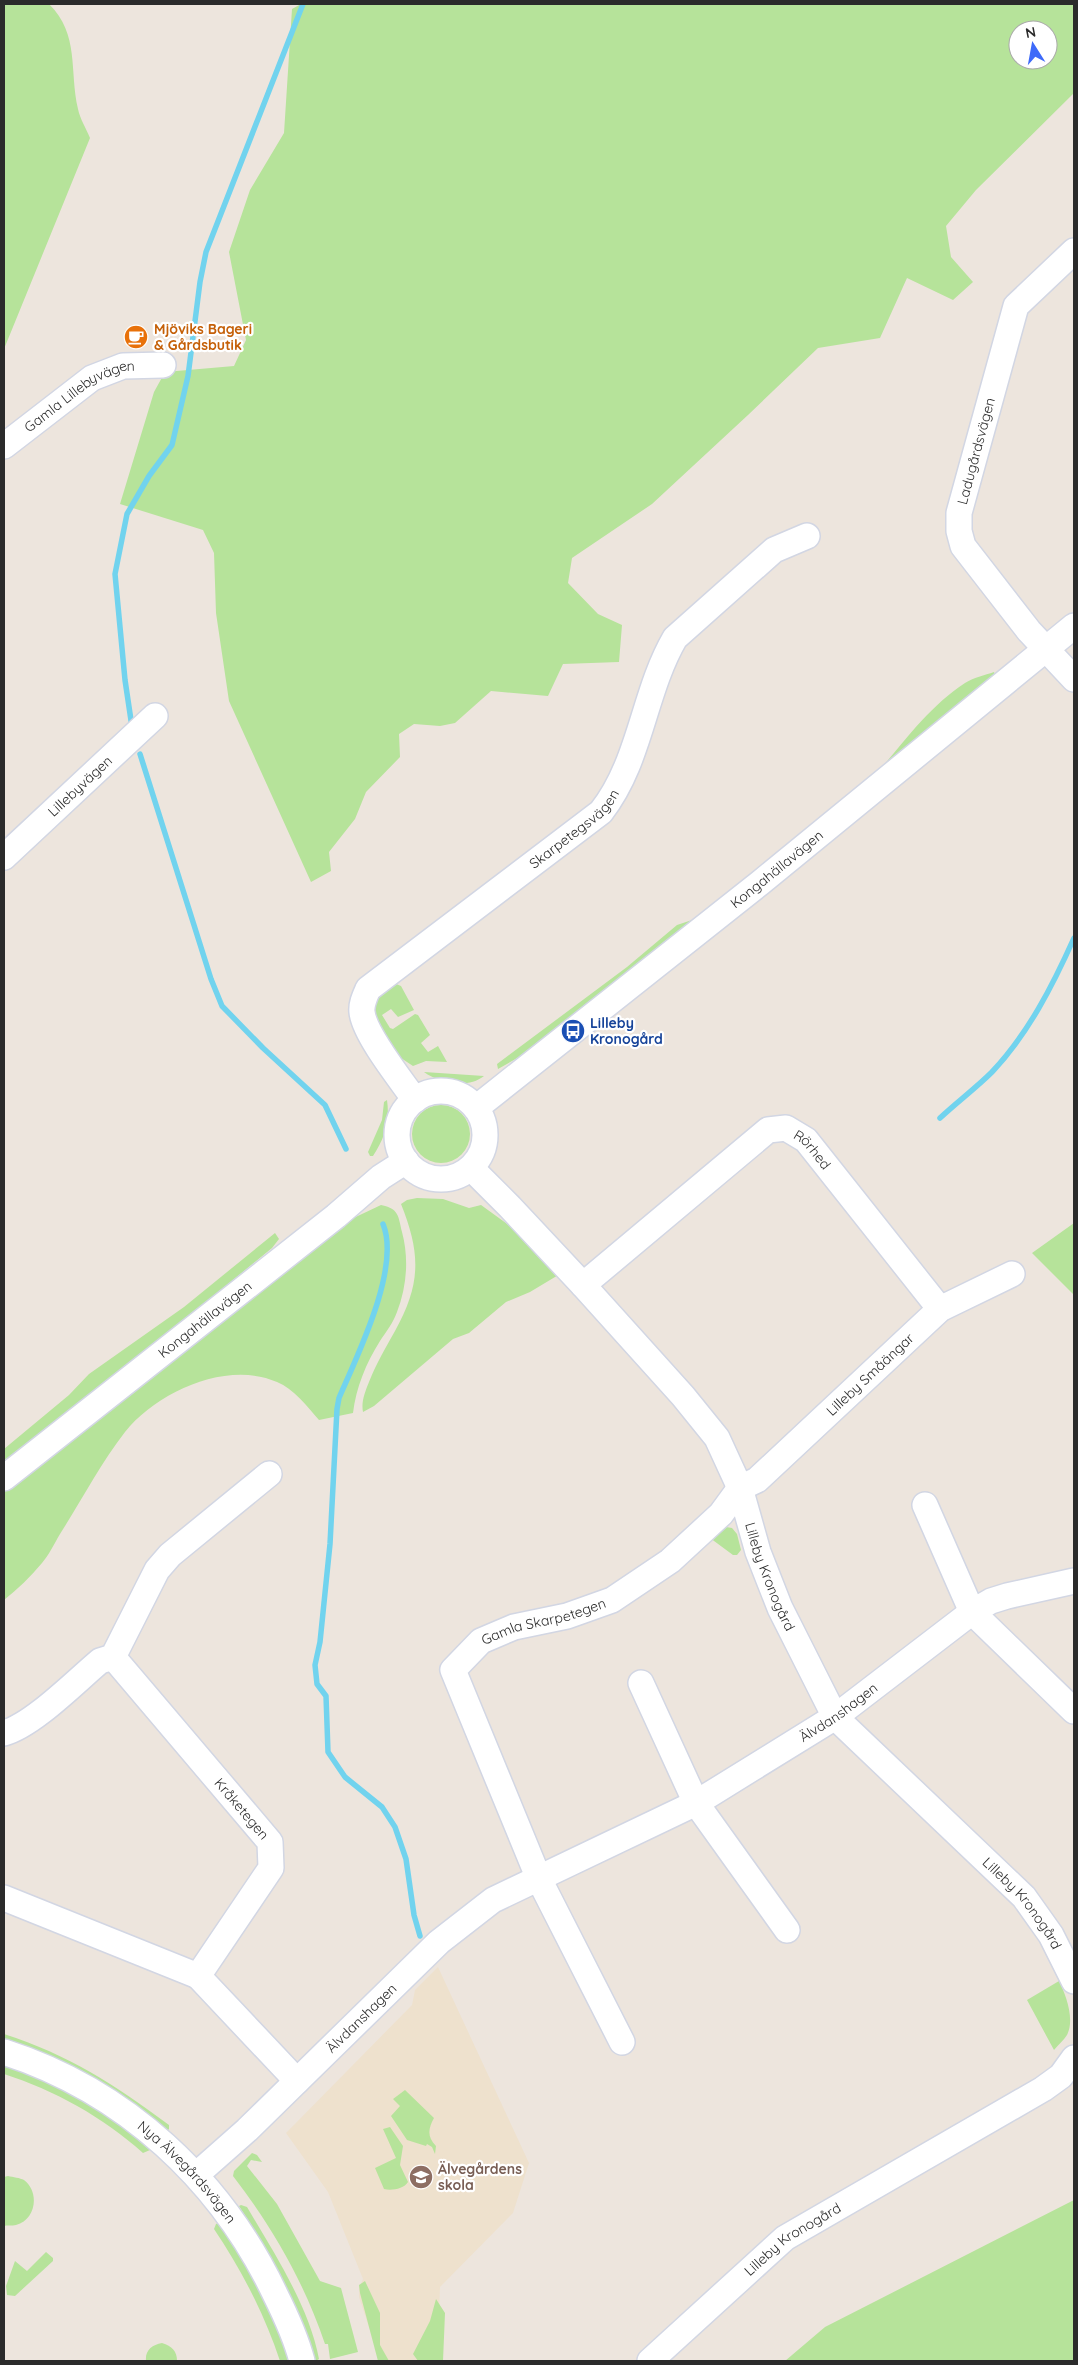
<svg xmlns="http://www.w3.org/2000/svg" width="1078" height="2365" font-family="Quicksand,sans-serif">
	<rect width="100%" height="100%" fill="#ede5dd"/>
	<path fill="#eee1cd" d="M438 1967 529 2163 513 2213 440 2287 437 2361H380L359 2297V2288L363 2279 328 2192 286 2133 412 2005 415 1990Z"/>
	<path fill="#b6e39a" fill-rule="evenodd" d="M4 4H49C80 35 69 70 78 109 80 119 86 128 90 138L4 349Z
		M301 4H1074V93L976 190 946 226 951 257 973 282 953 300 907 278 880 338 818 348 748 415 652 504 572 558 568 583 598 614 622 625 619 662 563 664 548 696 491 691 455 723 440 726 414 724 399 734 400 757 366 792 355 819 329 852 331 871 311 882 229 701 216 613 214 553 203 530 120 504 154 392 165 372 234 366 246 340 229 252 250 190 284 133 292 9ZM1018 30H1048V60H1018Z
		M994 672 996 678 880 770C905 740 931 705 965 683 973 678 985 675 994 672Z
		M701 917 537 1047 498 1069 497 1064 627 967 677 925Z
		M394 983 401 986 414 1010 398 1017 391 1009 382 1015 390 1028 393 1029 415 1014 418 1015 430 1035 421 1043 428 1052 438 1046 447 1062 426 1061 413 1066 395 1054 371 1009 382 987Z
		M424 1072 484 1076C468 1089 439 1083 424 1072Z
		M387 1100C390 1121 385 1138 373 1156H370L368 1152 382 1120 384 1102Z
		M412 1134a29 29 0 1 1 58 0a29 29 0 1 1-58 0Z
		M417 1198 443 1199 469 1208 481 1205 525 1237 560 1274 530 1292 506 1302 469 1333 453 1339 374 1406 363 1412C361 1402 365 1392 369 1382 376 1364 385 1349 395 1331 421 1284 421 1254 401 1204L407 1200Z
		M381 1205C399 1209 398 1215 402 1232 409 1258 407 1286 397 1312 393 1323 386 1332 380 1341 366 1363 356 1388 353 1413L319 1420C307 1406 294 1389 277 1382 227 1360 157 1392 125 1432 101 1463 81 1501 60 1534 54 1544 49 1555 42 1563 30 1577 18 1589 4 1600V1491L343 1223Z
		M1074 1223V1295L1032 1253Z
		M275 1233 279 1239 272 1248 172 1330 4 1461V1449L69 1395 89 1374 184 1307Z
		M726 1527 732 1528 737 1534 741 1550 737 1555H733L710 1538Z
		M1059 1981C1066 1995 1075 2019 1067 2035 1064 2040 1058 2045 1054 2050L1027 2000Z
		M4 2034C69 2055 114 2084 169 2125V2129L168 2130 124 2100 4 2041Z
		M4 2064C60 2085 105 2110 150 2150L143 2153C103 2117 54 2090 4 2074Z
		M405 2090 434 2118C428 2129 427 2137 436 2146L435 2154 432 2147 427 2144 426 2146 407 2140 391 2116 400 2106 393 2099Z
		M390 2127 403 2146 400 2165 408 2182C404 2189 391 2191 384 2189L375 2168 396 2158 383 2129Z
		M252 2153 257 2155 262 2162 251 2160 247 2166 277 2204 320 2281 341 2288 358 2352 330 2359 328 2344H325C304 2282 273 2228 233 2176L234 2171Z
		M8 2176C13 2177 20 2178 24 2180 40 2192 36 2220 16 2225 12 2226 7 2225 4 2226V2177Z
		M1074 2200V2361H785L825 2327Z
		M241 2205 247 2207C274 2253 309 2306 319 2359L316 2361 281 2279 260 2239 239 2206Z
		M218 2223 261 2286 282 2339 288 2361H280C264 2313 242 2271 214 2229L216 2224Z
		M46 2252 53 2258V2261L15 2296 7 2295 6 2286 15 2261 27 2271Z
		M365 2281 380 2313V2345L389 2361H378L360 2293 359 2285Z
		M436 2299 445 2313 443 2361H418L413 2354 430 2321Z
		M162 2343C172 2346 177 2351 177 2361H146C145 2350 152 2345 162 2343Z"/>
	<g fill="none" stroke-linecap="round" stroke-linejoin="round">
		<path stroke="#71d3ee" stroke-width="5.5" d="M132 727 125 680 115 574 127 514 149 476 172 445 188 376 200 282 206 252 303 4
			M140 754 211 979 222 1006 263 1048 325 1105 346 1149
			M940 1118C957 1102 976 1088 992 1072 1028 1034 1053 985 1074 938
			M383 1224C401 1268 357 1356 339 1398L337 1409 330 1544 320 1642 315 1665 317 1684 326 1696 328 1752 345 1777 382 1807 395 1827 406 1859 414 1915 420 1936"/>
		<g stroke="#d2d6e3" stroke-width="28">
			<g id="minor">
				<path d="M1074 251 1016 306 959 513V531L963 546 1029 631 1074 679"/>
				<path id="s1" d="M4 446 92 378 123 366 163 365"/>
				<path id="s2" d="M4 857 155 716"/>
				<circle cx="441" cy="1135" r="44"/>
				<path id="s3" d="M415 1100C401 1080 364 1034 362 1012 361 1004 365 996 368 989L601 812C641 761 643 693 675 638L774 550 807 536"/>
				<path id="s4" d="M476 1108 760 883 1074 626"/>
				<path id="s5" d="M471 1168 510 1207 583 1285 683 1396 717 1438 740 1488 758 1552 780 1608 835 1717 1024 1897 1051 1935 1074 1981"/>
				<path id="s6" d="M583 1285 768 1130 786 1128 806 1140 940 1309"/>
				<path id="s7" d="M4 1478 336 1216 381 1177 406 1161"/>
				<path d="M925 1505 972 1612 1074 1711"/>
				<path id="s8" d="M113 1657 270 1842 271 1868 198 1976 297 2081"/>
				<path d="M641 1683 696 1803 787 1930"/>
				<path d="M4 1733C33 1725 75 1682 100 1661L113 1657 157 1570 170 1555 269 1474"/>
				<path d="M4 1898 198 1976"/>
				<path id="s9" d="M622 2042 539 1879 453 1670 481 1641 514 1627 567 1616 612 1600 670 1561 721 1514 740 1488 757 1480 940 1309 1012 1274"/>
				<path id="s10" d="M4 2052C125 2091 221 2180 275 2294 286 2316 296 2338 302 2361"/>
				<path id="s11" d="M196 2175 247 2130 439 1942 493 1900 696 1803 835 1717 972 1612 991 1601 1007 1596 1074 1581"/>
				<path id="s12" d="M650 2361 785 2238 1043 2089 1061 2076 1074 2058"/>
			</g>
		</g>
		<use href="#minor" stroke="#fff" stroke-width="25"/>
	</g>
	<defs>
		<g id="cafe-disc" transform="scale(1.25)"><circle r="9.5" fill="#e8710a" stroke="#fff"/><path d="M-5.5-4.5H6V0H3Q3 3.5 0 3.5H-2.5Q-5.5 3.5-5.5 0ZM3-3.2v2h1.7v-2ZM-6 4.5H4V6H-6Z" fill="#fff"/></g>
		<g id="bus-disc" transform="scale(1.25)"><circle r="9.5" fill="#1a4fb4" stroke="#fff"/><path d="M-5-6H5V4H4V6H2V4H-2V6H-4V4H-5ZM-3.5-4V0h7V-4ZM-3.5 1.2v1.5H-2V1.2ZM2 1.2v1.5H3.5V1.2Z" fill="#fff"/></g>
		<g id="school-disc" transform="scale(1.25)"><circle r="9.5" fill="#8d6e63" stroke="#fff"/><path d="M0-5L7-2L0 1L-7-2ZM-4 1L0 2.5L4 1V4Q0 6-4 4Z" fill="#fff"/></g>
	</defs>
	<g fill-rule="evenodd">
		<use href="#cafe-disc" x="136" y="337"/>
		<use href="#bus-disc" x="573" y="1031"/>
		<use href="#school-disc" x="421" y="2177"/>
	</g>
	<g text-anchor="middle" stroke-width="4.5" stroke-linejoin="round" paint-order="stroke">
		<g font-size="14" font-weight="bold" fill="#c56008" stroke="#fff" text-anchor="start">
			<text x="154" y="334">Mjöviks Bageri<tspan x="154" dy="16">&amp; Gårdsbutik</tspan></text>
		</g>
		<g font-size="14" fill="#2b2b2b" stroke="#fff">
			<text dy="5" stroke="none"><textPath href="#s1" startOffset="92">Gamla Lillebyvägen</textPath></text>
			<text transform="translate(976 451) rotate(-75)" y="5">Ladugårdsvägen</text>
			<text dy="5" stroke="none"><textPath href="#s2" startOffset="104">Lillebyvägen</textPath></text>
			<text dy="5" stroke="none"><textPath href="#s3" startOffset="389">Skarpetegsvägen</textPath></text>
			<text dy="5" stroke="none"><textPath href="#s4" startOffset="384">Kongahällavägen</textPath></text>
			<text dy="5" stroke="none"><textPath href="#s6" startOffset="294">Rörhed</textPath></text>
			<text dy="5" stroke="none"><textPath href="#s7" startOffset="256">Kongahällavägen</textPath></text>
			<text dy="5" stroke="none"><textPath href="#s9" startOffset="932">Lilleby Småängar</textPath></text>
			<text dy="5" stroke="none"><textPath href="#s5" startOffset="514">Lilleby Kronogård</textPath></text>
			<text dy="5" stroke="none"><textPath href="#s9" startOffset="515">Gamla Skarpetegen</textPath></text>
			<text dy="5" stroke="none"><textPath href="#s11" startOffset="799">Älvdanshagen</textPath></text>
			<text dy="5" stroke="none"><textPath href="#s8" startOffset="199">Kråketegen</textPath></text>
			<text dy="5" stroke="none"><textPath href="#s5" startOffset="934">Lilleby Kronogård</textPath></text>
			<text dy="5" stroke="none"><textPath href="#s11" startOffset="228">Älvdanshagen</textPath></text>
			<text dy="5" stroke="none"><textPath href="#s10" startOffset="222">Nya Älvegårdsvägen</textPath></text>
			<text dy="5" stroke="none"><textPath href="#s12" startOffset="188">Lilleby Kronogård</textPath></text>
		</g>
		<g font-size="14" font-weight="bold" fill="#164399" stroke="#fff" text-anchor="start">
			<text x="590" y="1028">Lilleby<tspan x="590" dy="16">Kronogård</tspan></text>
		</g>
		<g font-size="14" font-weight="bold" fill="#785e54" stroke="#fff" text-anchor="start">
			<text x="438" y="2174">Älvegårdens<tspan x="438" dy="16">skola</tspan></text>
		</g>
	</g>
	<rect width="1078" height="2365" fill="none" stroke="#2b2b2b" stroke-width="10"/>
	<g transform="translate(1033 45) rotate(349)"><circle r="24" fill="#ffffff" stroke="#aaaaaa"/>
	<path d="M0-4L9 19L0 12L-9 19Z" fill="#3e6af9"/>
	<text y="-8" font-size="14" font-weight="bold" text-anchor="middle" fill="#2b2b2b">N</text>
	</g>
</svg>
